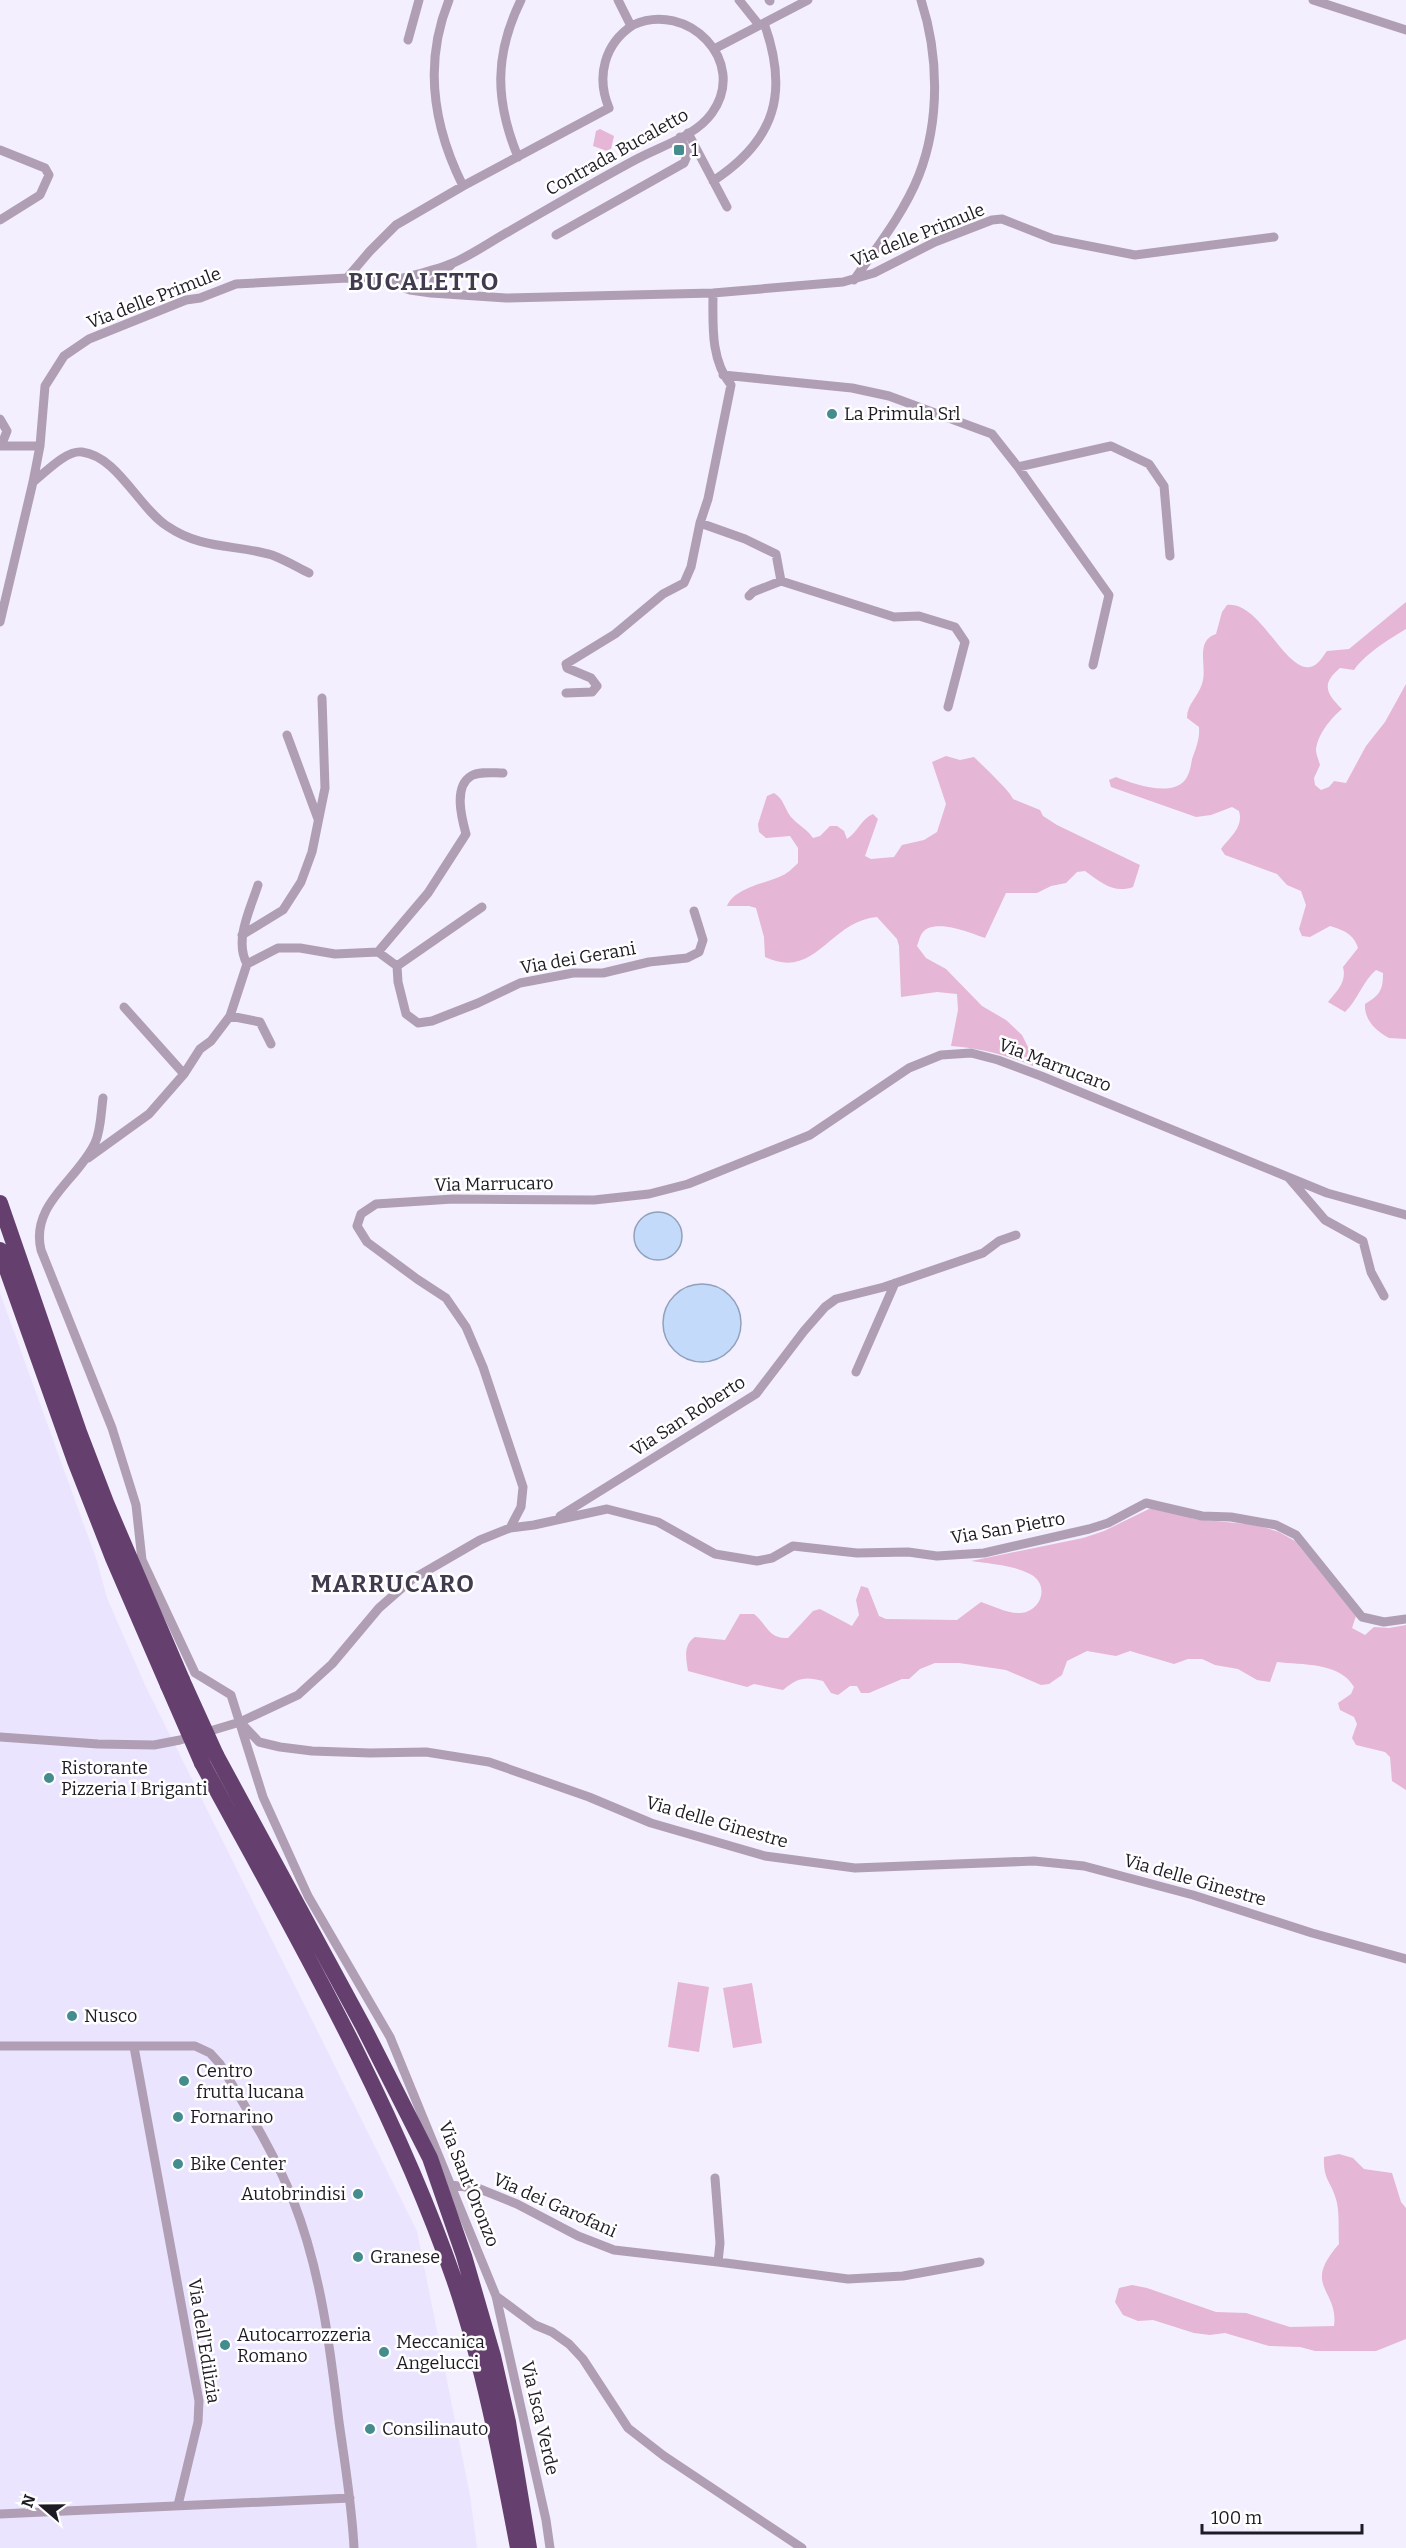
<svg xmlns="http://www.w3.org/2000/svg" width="1406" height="2548" font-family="Bitter,serif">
	<rect width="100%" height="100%" fill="#f3effe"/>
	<path fill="#ebe4fe" d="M0 1293 97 1561 107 1598 145 1685 417 2231 470 2495 477 2548H0Z"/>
	<path fill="#e5b6d5" d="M600 129 614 136 611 149 607 151 593 146 596 131Z
		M1406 602V629C1389 639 1365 654 1354 670L1340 668C1321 684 1326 693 1342 709 1331 718 1317 735 1316 750 1316 754 1319 761 1320 765L1314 778 1315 785 1321 790 1329 787 1334 781 1346 783 1366 746 1385 722 1406 684V1039L1389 1038C1376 1031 1364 1020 1365 1004 1380 995 1383 990 1383 973L1376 970C1362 982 1358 1000 1345 1012L1328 1002C1337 991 1347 982 1343 967L1358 948C1354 934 1343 930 1330 926L1310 937 1302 936 1299 929 1306 905 1301 891 1287 885 1277 874 1225 855 1221 849C1230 837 1244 827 1239 811L1232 807 1211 815 1196 817 1111 787 1109 780 1116 777C1133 784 1175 799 1187 777 1190 772 1191 765 1192 759 1196 748 1200 739 1199 727L1187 718C1187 704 1198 697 1202 684 1208 667 1194 641 1216 634L1222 612 1227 605C1260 601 1285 672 1310 667 1318 666 1323 656 1327 651L1349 649Z
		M946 756 960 760 974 757C982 765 1011 792 1013 799L1040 810 1043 816 1057 825 1140 865 1133 887C1114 894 1100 882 1085 871L1077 872 1066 883 1051 886 1037 893H1006L985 938C971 933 935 918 923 932 920 935 919 941 917 946L926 958 946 969 982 1006 1006 1020 1022 1035 1035 1061 1033 1066C1007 1055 979 1048 951 1046L958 1010 957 994 937 992 901 997 899 946 897 939 877 917C829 921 816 981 765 957L764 937 756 908 749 906H727C735 888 763 884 779 877 787 874 792 869 798 863V848L790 836 766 838 759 832 758 824 767 796 774 793C784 799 784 808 791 817 798 825 807 829 813 838L820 836 830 826H837L844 831 847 839C858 832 861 819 873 814L878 819 865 856 871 859 894 857 902 845 924 840 937 832 946 804 932 762Z
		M1151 1508H1166L1194 1519 1257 1525 1279 1532 1295 1541 1356 1616 1352 1628 1365 1635 1374 1627 1389 1628 1406 1625V1790L1392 1781 1390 1757 1385 1752 1356 1745 1352 1738 1357 1724 1354 1717 1340 1710 1338 1703 1351 1694 1354 1687C1340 1662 1302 1665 1277 1662L1270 1682 1257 1680 1238 1669 1215 1665 1202 1659H1188L1174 1664 1130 1651 1116 1656 1087 1651 1067 1661 1062 1675 1049 1684 1041 1685 1006 1670 959 1663H935L920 1669 909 1679H902L869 1693H861L857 1686H850L838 1695 831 1693 823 1681C805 1676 797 1678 783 1690L754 1684 747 1687 688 1671C686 1658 683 1645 695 1637L725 1640 740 1614H754C767 1624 768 1639 788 1638L813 1611 820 1609 852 1626 859 1615 856 1600 861 1586 868 1588 879 1616 886 1619 957 1620 981 1602C993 1606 1009 1614 1021 1613 1042 1611 1050 1584 1030 1574 1014 1565 990 1564 971 1561L1083 1538 1104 1531Z
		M678 1982 709 1987 699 2052 668 2047Z
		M752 1983 762 2043 733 2048 723 1988Z
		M1339 2154 1353 2158 1364 2169 1392 2173 1401 2202 1406 2208V2339L1376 2351H1315L1300 2347 1269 2346 1225 2333 1210 2335 1194 2333 1153 2320 1138 2321 1123 2315 1115 2302 1119 2288 1132 2285 1147 2288 1216 2312 1246 2313 1290 2327 1334 2326C1339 2289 1301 2287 1339 2244 1338 2230 1340 2213 1336 2199 1331 2181 1323 2180 1324 2157Z"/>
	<path fill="#c3dafb" stroke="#92a1ba" stroke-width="1.5" d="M634 1236a24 24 0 1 1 48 0a24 24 0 1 1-48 0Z
		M663 1323a39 39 0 1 1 78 0a39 39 0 1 1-78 0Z"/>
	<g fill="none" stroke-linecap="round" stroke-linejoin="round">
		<path stroke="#b09eb5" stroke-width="9" d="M449 0C423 64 433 126 463 186
			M618 0 631 26
			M739 0 759 25
			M769 0 770 1
			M1313 0 1406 30
			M408 40 419 0
			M716 48 808 0
			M688 133 727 207
			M0 150 45 168 49 175 40 195 0 220
			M518 157C495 101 494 55 521 0
			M713 181C776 140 789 92 764 23
			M556 235 684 163 688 154 680 137
			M347 278 370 251 396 225 463 186 609 108C596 77 604 44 633 25 687 0 749 61 712 113 695 137 660 146 635 160 592 183 550 208 508 232 490 242 472 255 453 263 432 272 409 276 387 282
			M854 280C877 247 904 213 919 175 940 121 939 55 921 0
			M431 293 434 281 452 264
			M723 375 852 388 889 396 992 434 1018 467 1111 446 1149 464 1164 486 1170 556
			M0 419 7 431 1 446H40
			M1018 467 1109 595 1093 665
			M33 482C46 472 66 450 82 452 117 456 139 508 167 526 202 550 235 544 272 555 285 560 297 567 309 573
			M700 523 745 539 776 554 781 581 753 592 749 596
			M781 581 894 617 919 616 955 627 965 642 948 707
			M0 622 33 482 40 446 45 386 64 356 89 339 186 300 200 298 236 284 347 278 386 282 410 290 431 293 506 298 713 293 843 282 874 273 935 242 992 220 1002 219 1053 239 1135 255 1274 237
			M566 693 592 692 597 686 591 678 567 668 566 664 615 634 663 594 684 583 691 567 700 523 708 499 731 385C710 360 713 323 713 293
			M287 735 318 819
			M242 935 283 910 301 882 312 852 325 788 322 698
			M378 952 428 893 466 834C462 819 453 787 471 776 479 771 494 773 503 773
			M247 964C234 940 250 910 258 885
			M397 966 482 907
			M124 1007 184 1074
			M230 1016 260 1022 271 1044
			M103 1098C101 1112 101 1130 95 1143 78 1180 30 1204 41 1250L112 1428 136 1505 142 1560 195 1673 231 1695 263 1797 308 1896 390 2037 496 2296 535 2325 552 2332 569 2344 583 2359 628 2428 664 2456 802 2548
			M88 1158 149 1114 184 1074 200 1049 211 1041 230 1016 247 964 278 948H300L335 954 378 952 397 966 398 982 406 1014 418 1023 432 1021 478 1003 520 983 573 973H603L649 962 687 958 699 952 703 940 694 911
			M1289 1178 1325 1220 1363 1241 1371 1272 1384 1296
			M856 1372 895 1283
			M560 1516 756 1394 804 1331 825 1307 836 1299 884 1287 983 1253 999 1241 1016 1235
			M510 1528 521 1507 523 1487 483 1367 466 1327 446 1298 417 1279 367 1242 357 1226 361 1214 376 1204 453 1199 594 1200 649 1194 688 1184 810 1135 909 1068 941 1055 971 1053 998 1060 1041 1076 1327 1193 1406 1215
			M244 1726 259 1742 280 1747 312 1751 370 1753 426 1752 489 1762 589 1797 651 1823 765 1856 855 1868 1034 1861 1084 1866 1193 1895 1312 1933 1406 1959
			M0 1737 98 1744 154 1745 180 1740 240 1722 298 1695 332 1664 379 1608 411 1580 480 1540 510 1528 534 1525 607 1509 658 1522 715 1554 757 1561 772 1558 793 1546 857 1553 908 1552 937 1556 984 1553 1089 1529 1108 1523 1146 1503 1202 1516 1231 1517 1276 1525 1296 1535 1362 1617 1384 1622 1406 1619
			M0 2046H195L210 2053 220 2064C246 2108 274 2152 293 2200 321 2271 330 2347 339 2422 345 2464 352 2506 354 2548
			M134 2047 199 2401 198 2422 178 2505
			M451 2185 480 2189 517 2204 578 2236 614 2250 718 2262 720 2243 715 2178
			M718 2262 848 2279 903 2276 980 2262
			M496 2296 546 2520 550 2548
			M0 2514 350 2498"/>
		<path stroke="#65406f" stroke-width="16" d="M0 1203 79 1432 107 1505 182 1680
			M0 1250 75 1461 113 1558 168 1685
			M216 1755 363 2026 430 2158 464 2256 493 2356 508 2422 529 2548
			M202 1763C293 1931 391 2098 454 2279 484 2367 501 2458 518 2548"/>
		<path stroke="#65406f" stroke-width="16" d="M182 1680 216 1755
			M168 1685 202 1763"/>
	</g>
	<g fill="#448c8e" stroke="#fff" stroke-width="2">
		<rect x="673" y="144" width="12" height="12" rx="3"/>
		<circle cx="832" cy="414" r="6"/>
		<circle cx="49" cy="1778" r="6"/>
		<circle cx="72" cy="2016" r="6"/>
		<circle cx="184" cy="2081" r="6"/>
		<circle cx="178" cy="2117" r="6"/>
		<circle cx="178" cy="2164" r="6"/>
		<circle cx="358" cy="2194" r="6"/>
		<circle cx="358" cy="2257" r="6"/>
		<circle cx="225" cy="2345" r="6"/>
		<circle cx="384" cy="2352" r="6"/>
		<circle cx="370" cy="2429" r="6"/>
	</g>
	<g text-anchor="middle" stroke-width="5" stroke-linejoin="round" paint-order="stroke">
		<g font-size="18" fill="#1e1b24" stroke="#fff" text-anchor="start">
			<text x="691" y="156">1</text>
			<text x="844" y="420">La Primula Srl</text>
			<text x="61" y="1774">Ristorante<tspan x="61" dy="21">Pizzeria I Briganti</tspan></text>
			<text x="84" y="2022">Nusco</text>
			<text x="196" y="2077">Centro<tspan x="196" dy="21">frutta lucana</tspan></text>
			<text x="190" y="2123">Fornarino</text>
			<text x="190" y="2170">Bike Center</text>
			<text x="346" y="2200" text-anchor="end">Autobrindisi</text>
			<text x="370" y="2263">Granese</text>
			<text x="237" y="2341">Autocarrozzeria<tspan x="237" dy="21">Romano</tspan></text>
			<text x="396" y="2348">Meccanica<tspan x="396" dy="21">Angelucci</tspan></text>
			<text x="382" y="2435">Consilinauto</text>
		</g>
		<g font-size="18" fill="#1e1b24" stroke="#fff">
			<text transform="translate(617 152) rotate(-29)" y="6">Contrada Bucaletto</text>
			<text transform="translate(918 235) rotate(-22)" y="6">Via delle Primule</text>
			<text transform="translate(154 298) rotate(-21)" y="6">Via delle Primule</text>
			<text transform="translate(578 958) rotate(-10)" y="6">Via dei Gerani</text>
			<text transform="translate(1055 1065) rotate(21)" y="6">Via Marrucaro</text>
			<text transform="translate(494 1184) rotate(-1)" y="6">Via Marrucaro</text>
			<text transform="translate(688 1416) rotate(-33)" y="6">Via San Roberto</text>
			<text transform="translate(1008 1528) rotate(-10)" y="6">Via San Pietro</text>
			<text transform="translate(717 1822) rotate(16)" y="6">Via delle Ginestre</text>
			<text transform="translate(1195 1880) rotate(16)" y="6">Via delle Ginestre</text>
			<text transform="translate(469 2184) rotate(68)" y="6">Via Sant'Oronzo</text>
			<text transform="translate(555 2205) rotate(24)" y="6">Via dei Garofani</text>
			<text transform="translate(204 2341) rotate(81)" y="6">Via dell'Edilizia</text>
			<text transform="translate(540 2418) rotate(77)" y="6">Via Isca Verde</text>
		</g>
		<g font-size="24" font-weight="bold" letter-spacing="1.5" fill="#423b50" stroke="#fff">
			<text x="424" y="290">BUCALETTO</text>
			<text x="393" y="1592">MARRUCARO</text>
		</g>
	</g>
	<g transform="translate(42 2506) rotate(290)" stroke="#ffffff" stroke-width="4.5" paint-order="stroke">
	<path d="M0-4.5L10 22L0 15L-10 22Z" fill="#1e1b24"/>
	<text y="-9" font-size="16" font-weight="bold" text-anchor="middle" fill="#1e1b24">N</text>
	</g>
	<path d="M1202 2524v9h160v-9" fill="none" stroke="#1e1b24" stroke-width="3"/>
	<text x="1211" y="2524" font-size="18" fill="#1e1b24" stroke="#ffffff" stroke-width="4.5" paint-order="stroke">100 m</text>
</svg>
